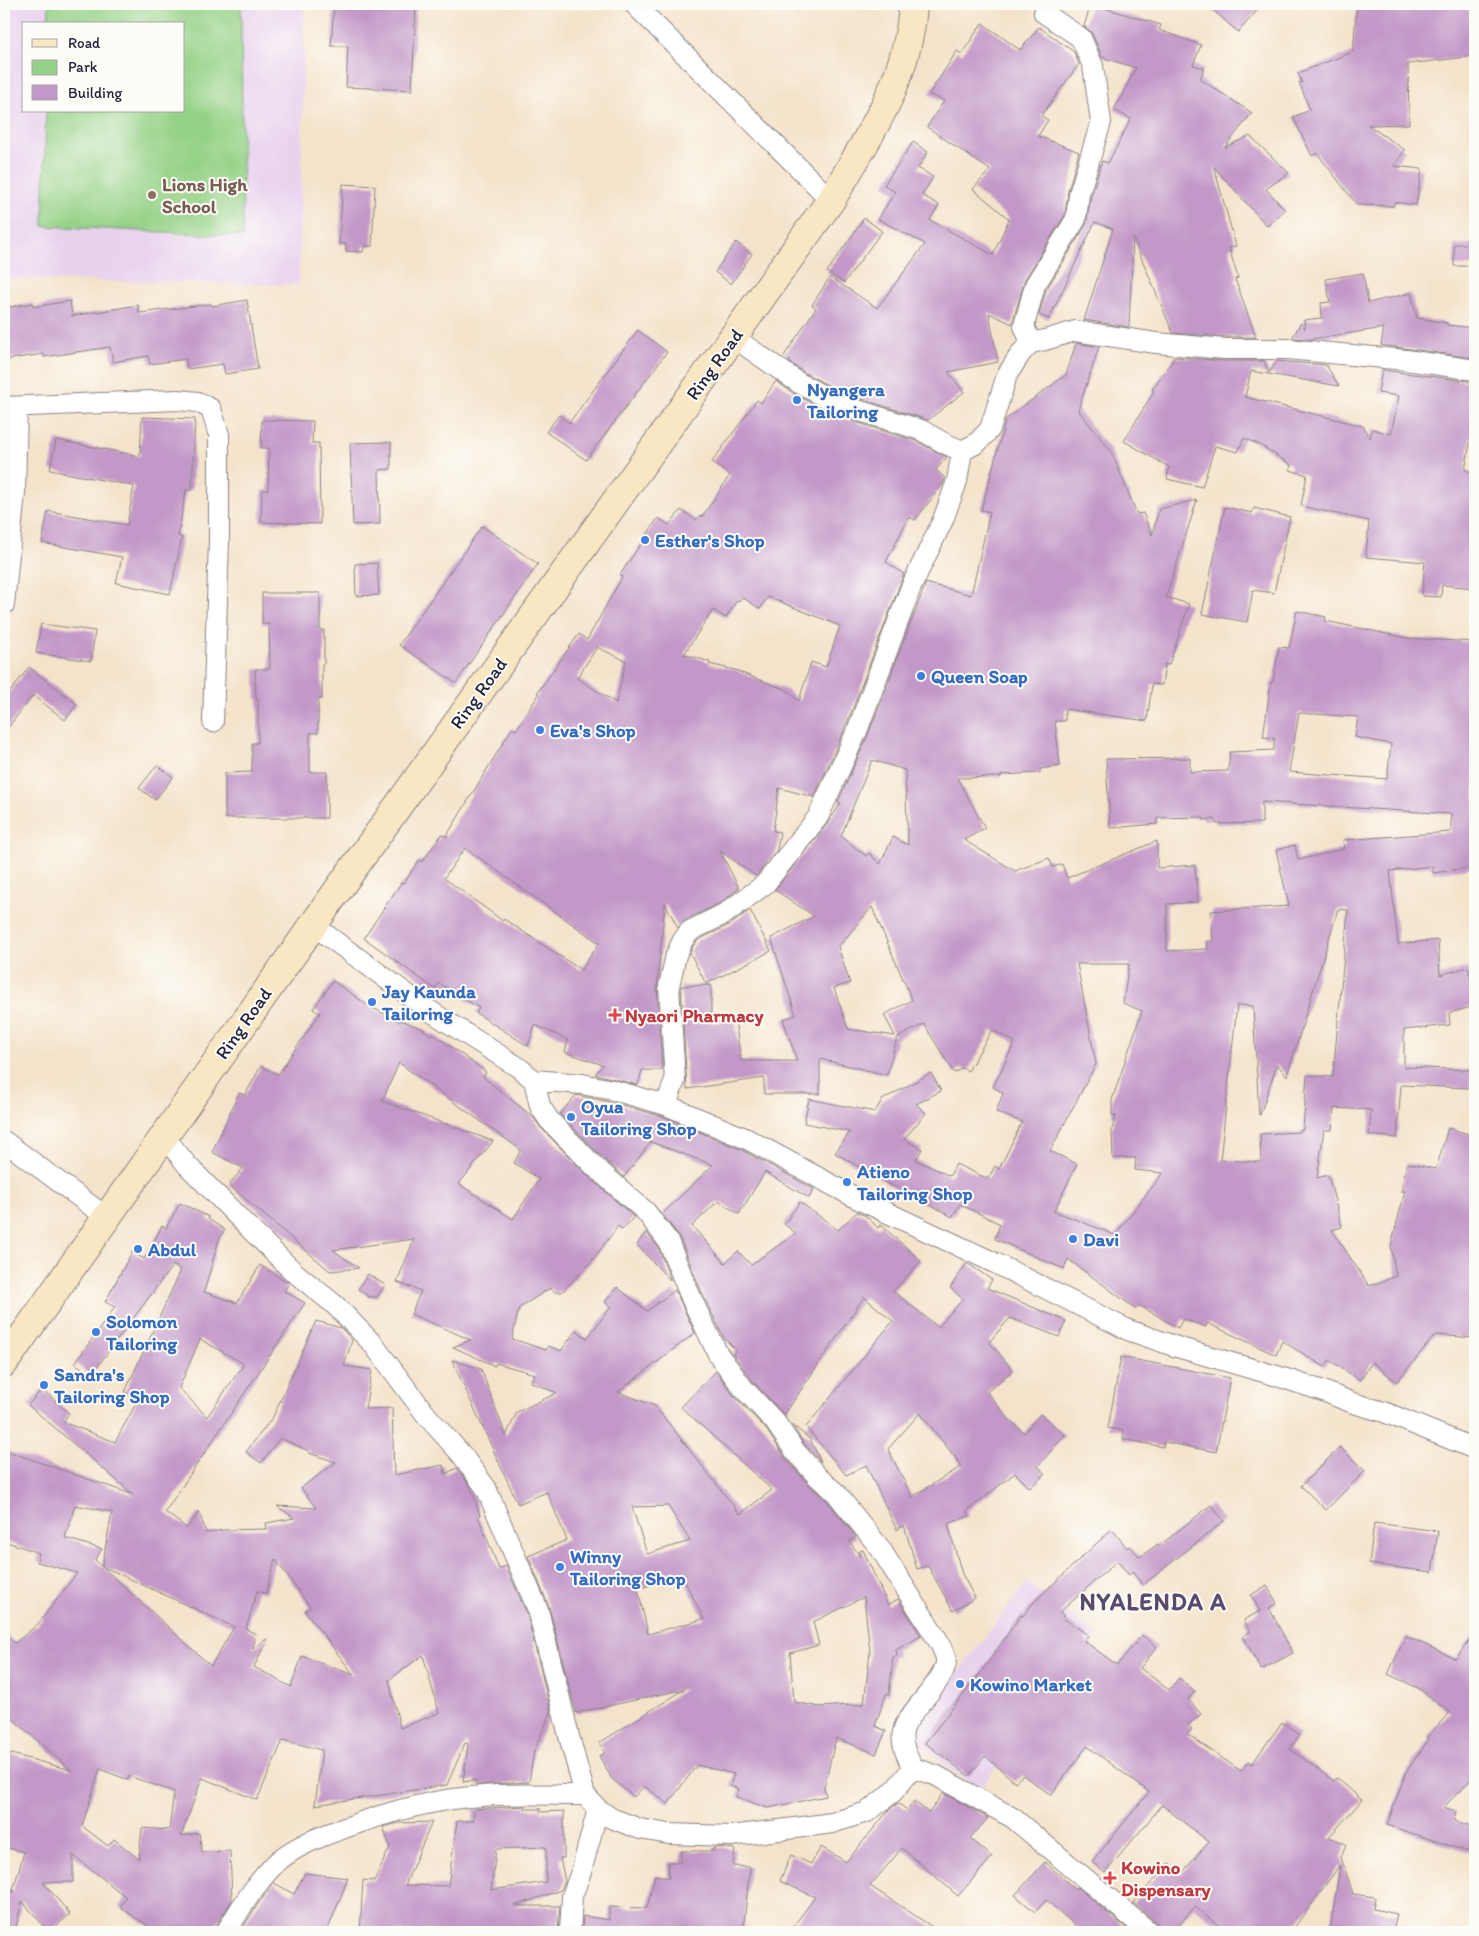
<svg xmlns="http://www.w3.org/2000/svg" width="1479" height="1936" font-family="Itim,sans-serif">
	<rect width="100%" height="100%" fill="#fdfcf7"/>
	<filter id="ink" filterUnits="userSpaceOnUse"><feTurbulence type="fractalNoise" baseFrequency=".02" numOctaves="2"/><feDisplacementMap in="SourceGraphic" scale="10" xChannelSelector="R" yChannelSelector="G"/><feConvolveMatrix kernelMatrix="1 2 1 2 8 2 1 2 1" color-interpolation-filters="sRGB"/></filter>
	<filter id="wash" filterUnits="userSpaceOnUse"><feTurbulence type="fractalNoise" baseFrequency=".0096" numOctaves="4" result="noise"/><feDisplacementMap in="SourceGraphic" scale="20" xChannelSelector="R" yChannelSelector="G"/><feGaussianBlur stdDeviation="1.12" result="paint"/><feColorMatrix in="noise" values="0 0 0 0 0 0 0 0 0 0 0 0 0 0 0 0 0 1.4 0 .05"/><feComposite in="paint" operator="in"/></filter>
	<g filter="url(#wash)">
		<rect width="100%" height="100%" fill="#f4e3ca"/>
		<path fill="#e8d2ee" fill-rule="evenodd" d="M4 4H305L299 285 4 279ZM24 24H184V111H24Z
			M1027 1582 1097 1635 979 1790 909 1737ZM1039 1596 1064 1615 1053 1629 1028 1610ZM1021 1615 1048 1660 1010 1630ZM980 1671 1015 1698 1003 1714 968 1687ZM951 1709 984 1734 941 1724ZM936 1730 979 1763 969 1776 925 1744Z"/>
		<path fill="#95d287" stroke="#5c7a61" d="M49 4H241L243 236 43 226 46 111H184V24H48Z"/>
		<g id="blocks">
			<path fill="#c298c8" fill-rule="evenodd" d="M334 4H416L412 90 346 87 348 46H331Z
				M1091 4 1161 25 1159 30 1201 45 1193 65 1204 68 1200 79 1252 113 1225 147 1250 136 1289 173 1266 189 1285 210 1267 226 1214 167 1236 246 1229 248 1238 278 1235 279 1256 337H1226L1173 333 1133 238 1129 327 1084 320 1113 229 1095 222 1049 319 1039 315 1046 290 1086 225 1091 196 1102 161 1108 163 1131 119 1114 110 1136 68 1102 57 1092 33 1084 26Z
				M1206 4H1263L1238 32Z
				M1357 4H1475V56L1408 64 1409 124 1368 125 1405 150 1394 166 1422 169 1416 205 1394 202V206L1357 205 1317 153 1312 156 1293 117 1310 110 1299 82 1302 83 1298 73 1353 52Z
				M982 23 1020 50 1039 27 1074 52 1079 64 1041 116 1048 120 1038 136 1079 152 1068 191 1065 215 1025 279 1012 324 989 313 998 362 948 372 964 392 928 420 843 393 805 373 789 362 791 360 784 356 816 308 812 305 830 277 877 308 925 244 878 219 895 192 884 185 913 142 928 152 918 168 933 177 922 195 939 205 930 220 993 255 1009 219 973 189 990 170 927 127 944 101 929 94 957 51 962 54Z
				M343 184 375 186 372 246H364L363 252 346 251V244H339Z
				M864 218 882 231 844 283 827 272Z
				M736 242 752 254 731 284 715 272Z
				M1454 244H1475V266H1454Z
				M1363 273 1368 303 1411 293 1417 318 1447 323V325L1475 328V358L1381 345 1384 328 1311 339 1292 338 1301 323 1305 329 1304 320 1322 318 1321 303 1330 302 1326 279Z
				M247 300 258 369 225 374 223 364 187 369 186 359 150 364 148 356 113 362 110 347 44 357V354L4 360V308L33 303V307L70 301 72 316 138 305 139 313 211 304 212 306Z
				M638 330 667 352 586 460 546 432 559 415 569 423Z
				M1076 343 1099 347 1078 410 1111 451 1137 514 1143 513 1152 535 1159 509 1197 500 1166 597 1189 604 1169 665 1165 664 1162 685 1152 684 1147 721 1065 709V721H1055L1060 766 1040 769V773L1001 775V777L957 778 985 828 964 840 1015 871 1049 858 1053 867 1062 864 1067 878 1157 841V868L1195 865 1198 902 1167 904V951L1208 949 1207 941H1213L1211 911 1289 906 1276 850 1295 845 1298 860 1344 849 1343 840 1451 832V814L1262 802V823L1216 824 1215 819 1203 820V817L1157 818V824L1110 828 1106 759 1190 758V772L1228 771 1230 752 1274 750V738L1263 737 1271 682H1273L1279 647 1289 648 1297 611 1326 617 1325 621 1407 638 1475 642V713L1473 731H1475V867L1433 873 1432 866 1390 871 1398 944 1438 940 1440 975 1468 967 1475 993V1006L1449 1013 1450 1025 1404 1030V1067L1471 1070 1470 1088 1401 1085 1397 1138 1369 1135 1371 1110 1334 1108 1332 1130H1324L1317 1178 1328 1175 1342 1227 1332 1230 1369 1286 1396 1276 1391 1246 1405 1191H1401L1407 1163 1436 1169 1448 1128 1475 1136V1150L1471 1166 1475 1167V1338L1435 1335 1397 1382 1372 1362 1360 1380 1329 1360 1325 1367 1282 1341 1276 1355 1207 1323 1206 1327 1183 1319 1178 1328 1139 1305 1136 1309 1068 1259 1064 1269 995 1239 1000 1224 960 1204 952 1217 926 1202 925 1205 835 1153 850 1132 804 1123 809 1099 875 1112 882 1100 931 1073 941 1091 916 1104 926 1113 904 1139 922 1149 916 1160 950 1176 956 1164 988 1179 995 1166 999 1169 1022 1122 996 1112 1003 1093 993 1087 1015 1042 992 1030 968 1071 962 1068 954 1073 924 1024 897 1038 887 1075 820 1059V1094H764V1078L687 1089 681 986 711 985V1023L735 1020 741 1061H797L783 1019 796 1015 771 938 814 916 775 890 827 824 841 803 838 802 868 735 926 583 971 595 990 512 981 510 1006 419 1066 375ZM1299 713 1358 717 1355 737 1391 744 1387 779 1289 772ZM872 760 905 770 908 845 893 837 880 864 869 853 866 856 841 836ZM872 907 912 1000 884 1015 895 1036 848 1029 834 988 850 983 838 947ZM1338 909 1348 910 1333 1077 1307 1075 1303 1130H1300V1132L1260 1134 1261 1162 1220 1160 1237 1005 1253 1006 1259 1115H1260L1277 1064 1287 1076ZM1077 964H1129L1123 1003 1142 1011 1112 1100V1115L1116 1116 1112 1129 1113 1158H1136L1135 1170 1163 1173 1115 1235 1054 1211 1077 1164 1050 1151 1096 1064Z
				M1175 357 1224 361H1264L1269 373 1277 361 1326 365 1339 386 1251 371 1245 397 1363 426 1370 438 1372 429 1391 434 1399 396 1378 393 1382 370 1475 382V433H1472L1465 470 1475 473V588L1442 585 1441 597 1422 596 1425 562 1366 557 1369 521 1301 506 1307 475 1290 470 1291 465 1262 446 1244 438 1238 452 1215 446 1202 487 1167 479 1169 467 1124 441 1154 391 1152 390 1163 373H1164Z
				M776 381 793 393 833 415 916 441 947 457 936 470 945 478 943 484 915 520 909 517 886 562 904 574 846 726 814 797 779 788 773 831 780 832 777 850 756 876 720 851 739 888 720 903 685 920 678 928 665 903 657 986 662 1070H642L638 1085 595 1074 603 1065 565 1052 568 1040 535 1025 528 1046 476 1013 479 1008 439 983 435 989 364 938 388 902 402 882 404 883 419 860 422 862 442 834 446 837 512 728 516 730 539 694 537 693 579 634 587 640 622 577 620 575 658 518 669 525 681 510 696 520 700 515 702 517 730 475 712 462 757 400 761 403ZM742 597 760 609 768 597 840 626 826 667 811 662 799 701 787 690 739 672V671L709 664 710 662 684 654 713 610 726 618 737 600 739 601ZM597 647 626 661 616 703 577 678ZM465 848 599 943 581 970 504 919 503 921 444 878Z
				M142 417 195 419 192 490H186L178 536 182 537 170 594 116 583 122 557 42 543 48 511 127 525 134 486 50 470 56 440 140 456Z
				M262 420 313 421 312 443H319L320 524 261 522 262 490H268L269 448H261Z
				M391 442V469L379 470 380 524 353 525 350 443Z
				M1225 507 1252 513 1254 508 1290 517 1274 593 1253 590 1247 622 1202 614Z
				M482 526 538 564 456 683 399 645Z
				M377 563 379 595 356 596 355 564Z
				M262 593H320V630H324V664H322V699H318V733H310V772H327V818H225V773L252 772V743H258V699H256L255 669H270L269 624H262Z
				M41 624 95 631 91 661 36 653Z
				M29 667 77 704 65 720 33 695 4 733V700Z
				M157 765 173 777 155 800 139 788Z
				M750 910 771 951 706 984 690 953 693 946 698 940 731 924Z
				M333 981 369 1006 400 1022 401 1020 423 1029 431 1035 432 1033 486 1072 483 1077 533 1117 541 1128 587 1175 634 1217 622 1230 618 1226 592 1261 562 1292H555L550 1288 519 1308 512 1339 546 1350 548 1346 561 1351 576 1330 587 1338 611 1307 605 1302 617 1287 647 1311 675 1290 695 1333 618 1392 655 1406 740 1514 772 1490 681 1407 716 1371 734 1396 766 1429 786 1459 809 1485 827 1501 856 1537 849 1541 860 1556V1551L863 1550 888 1605 898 1599 921 1636 896 1650 897 1656 893 1657 889 1695 886 1694 875 1726 886 1731 876 1754 836 1738 824 1787 826 1796 768 1808 736 1797 739 1789 730 1786 734 1774 697 1765 668 1804 644 1786 634 1797 612 1779 599 1756 605 1753 599 1743 685 1689 576 1713 549 1607 528 1556 567 1540 547 1492 518 1504 452 1360 481 1369 506 1436 517 1412 557 1393 531 1382 535 1374 496 1363 495 1366 453 1347 471 1340 411 1314 421 1291 397 1282 414 1239 333 1250 359 1268 330 1271 229 1185 243 1168 212 1152 239 1093 245 1095 261 1066 277 1074 279 1073 320 1013 313 1009ZM399 1063 521 1150 514 1163 539 1179 513 1219 459 1184 493 1141 382 1101ZM668 1506 690 1541 647 1554 632 1507ZM681 1574 704 1619 648 1634 638 1589ZM864 1597 870 1652 864 1704 820 1707 794 1702 790 1653 819 1645 813 1622Z
				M576 1095 610 1102 662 1116 742 1150 814 1189 809 1198 765 1172 739 1214 718 1201 692 1226 725 1263 738 1251 751 1265 796 1233 784 1224 800 1202 838 1230 857 1212 866 1216 878 1228 881 1225 921 1261 893 1291 938 1327 963 1299 950 1288 967 1263 992 1280 987 1288 1066 1321 1059 1337 1010 1318 989 1342 1013 1370 987 1392 1008 1418 1024 1433 1040 1414 1065 1435 1038 1466 1045 1474 1030 1488 1015 1473 967 1511 969 1516 948 1524 962 1574 975 1598 953 1611 928 1566 917 1569 904 1525 897 1530 866 1465 846 1475 806 1427 893 1321 864 1297 784 1415 752 1380 733 1354 736 1350 724 1338 703 1295 679 1236 662 1214 713 1165 651 1142 624 1177 603 1158 560 1114ZM920 1413 962 1466 912 1497 888 1449Z
				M180 1203 209 1217 208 1219 225 1230 219 1239 204 1292 237 1303 260 1265 289 1283 284 1291 305 1303 165 1512 187 1528 199 1512 206 1533 223 1530 267 1529 266 1523 294 1518 277 1506 316 1508 301 1488 336 1462 309 1453V1451L280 1438 261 1463 246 1452 273 1417 316 1321 341 1328 352 1340 344 1366 372 1370 365 1409 392 1408 394 1475 443 1465 445 1474 457 1468 470 1486 474 1496 480 1516H478L499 1569 506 1566 527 1614 551 1712 534 1751 529 1782 476 1785V1780L463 1782 468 1744 465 1743 447 1785 315 1805 322 1750 283 1740 257 1800 202 1778 181 1836 199 1833 202 1852 230 1851 232 1900 216 1926 214 1932H157L120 1907 126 1897 73 1855V1882H43L70 1914 49 1932 22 1901 15 1932H4V1889L15 1892 13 1890 24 1852 4 1847V1752L71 1770 4 1711V1633L15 1643 38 1624 77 1573 37 1562 39 1553 4 1541V1450L134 1495 28 1405 42 1389 69 1413 63 1422 115 1442 139 1398 125 1392 181 1270 173 1265 91 1375 75 1363 115 1307 105 1302 132 1252 144 1259 162 1226 166 1228ZM200 1339 244 1364 207 1417 179 1388ZM75 1505 112 1512 102 1566 234 1627 211 1666 95 1560 102 1549 65 1538ZM275 1559 310 1607 305 1611 354 1675 302 1656 291 1687 254 1667 268 1638 253 1649 256 1634 246 1629 257 1591 266 1593ZM423 1655 439 1713 400 1728 389 1680ZM100 1769 128 1780 129 1776 174 1792 169 1830 142 1828 139 1859 114 1839 108 1846 82 1826Z
				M646 1232 658 1247 671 1281 637 1245Z
				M368 1274 385 1285 377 1297H369L358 1289Z
				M1121 1357 1230 1378 1216 1452 1164 1442 1163 1447 1123 1439 1124 1431 1108 1428Z
				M792 1425 810 1439 821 1462 804 1444Z
				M1340 1447 1365 1471 1326 1510 1301 1486Z
				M1211 1505 1224 1521 1143 1585 1132 1572 1129 1575 1117 1561 1060 1612 1064 1615 1063 1618 1088 1635 1084 1641 1117 1665 1142 1635 1157 1647 1140 1668 1169 1690 1179 1678 1195 1691 1188 1699 1201 1714 1188 1725 1192 1729 1187 1734 1241 1771 1249 1761 1252 1764 1282 1722 1300 1735 1290 1749 1334 1781 1337 1778 1362 1800 1329 1837 1346 1844 1341 1857 1353 1894 1375 1897 1373 1909 1397 1914 1393 1932H1330L1340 1865 1291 1932H1227L1195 1907 1172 1932H1161L1157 1923 1133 1903 1169 1863 1181 1874 1209 1842 1162 1805 1105 1873 1092 1862 1149 1792 1087 1746 1051 1795 1023 1775 1015 1782 985 1756 969 1776 925 1743 981 1672 1021 1615 1023 1616 1034 1602 1112 1529 1127 1548 1130 1546 1140 1557 1158 1544 1159 1546Z
				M1374 1523 1438 1531 1432 1572 1369 1564Z
				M1267 1586 1277 1603 1269 1608 1293 1653 1261 1670 1243 1636 1250 1632 1244 1620 1260 1611 1251 1595Z
				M1475 1632V1775L1443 1808 1456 1812 1454 1821 1475 1827V1854L1387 1825 1406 1772 1429 1739 1427 1737 1450 1712 1418 1688 1388 1674 1406 1636 1456 1659Z
				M943 1793 988 1818 970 1838 992 1857 958 1896 902 1848 870 1886 940 1932H789L815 1897 780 1881 791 1855 811 1864 821 1847 846 1862 889 1810 898 1803 907 1810 914 1801 929 1813Z
				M526 1806 525 1809H541L540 1812 564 1811V1858H560L565 1881 561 1890 514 1906H560L558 1932H360L363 1880 374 1881 390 1847 383 1827 399 1823 432 1822 405 1885 448 1886 457 1821H473L474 1809ZM546 1847V1882L491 1890 496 1849Z
				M714 1847 735 1849 733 1866 750 1867 743 1932H582L583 1916 609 1920V1907L647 1908 655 1875 669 1878 668 1862H681V1851H713Z
				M1045 1862 1076 1890 1078 1888 1131 1932H1083L1046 1900 1035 1912 1015 1895Z
				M305 1873 348 1878 327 1932H240L258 1904 274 1883 294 1894Z"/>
		</g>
	</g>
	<g filter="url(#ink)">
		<use href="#blocks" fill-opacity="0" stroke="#8b8282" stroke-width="1"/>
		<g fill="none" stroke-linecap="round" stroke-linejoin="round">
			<g stroke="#8b8282" stroke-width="22">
				<path id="minor" d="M634 4 831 200
					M733 337 799 383 838 404 921 430 944 443 962 451 977 443 990 429 1007 375 1021 353 1031 343 1045 340 1075 331 1156 343 1225 349H1287L1406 360 1475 370
					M1031 343 1024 326 1035 285 1076 219 1079 194 1101 122 1093 66 1081 38 1044 13
					M4 407 178 400 198 402 211 409 219 435V540L213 722
					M4 605 15 492 17 408
					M313 925 430 1011 518 1067 534 1080 540 1106 549 1120 595 1167 646 1212 668 1241 692 1300 718 1354 743 1388 775 1422 795 1451 818 1477 836 1493 880 1548 941 1645C942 1649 946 1655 946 1659 948 1679 911 1708 904 1728 899 1741 907 1757 913 1768L935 1775 1013 1818 1149 1932
					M534 1080 582 1084 613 1090 666 1105 747 1139 858 1199 995 1263 1128 1330 1177 1347 1277 1376 1323 1391 1353 1403 1384 1412 1475 1449
					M666 1105 675 1080 669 986 676 955 683 940 690 931 726 913 765 884 818 817 857 731 911 587 943 520 957 481 962 451
					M163 1135 187 1165 253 1232 294 1272 335 1305 373 1344 427 1416 462 1455 486 1488 538 1610 569 1736 585 1795 598 1809 611 1818 640 1829 669 1834 731 1836 803 1827 832 1823 867 1812 893 1792 913 1768
					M4 1141 106 1217
					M226 1932C240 1909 255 1884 275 1864 291 1848 321 1836 342 1829 387 1812 434 1799 482 1796 516 1793 551 1795 585 1795
					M570 1932 572 1896 581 1872 598 1809"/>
			</g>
			<g stroke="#8b8282" stroke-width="30">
				<path id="secondary" d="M4 1363 340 887 831 200C868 138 909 79 913 4"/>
			</g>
			<use href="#minor" stroke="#fff" stroke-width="20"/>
			<use href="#secondary" stroke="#f9e7c3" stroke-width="28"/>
		</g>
	</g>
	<circle fill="#8d6e63" stroke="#fdfcf7" stroke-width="2" cx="152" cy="195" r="5"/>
	<g fill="#3f7fe0" stroke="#fdfcf7" stroke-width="2">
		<circle cx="797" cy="400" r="5"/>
		<circle cx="645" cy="540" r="5"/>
		<circle cx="921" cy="676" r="5"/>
		<circle cx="540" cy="730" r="5"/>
		<circle cx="372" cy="1002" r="5"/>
		<circle cx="571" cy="1117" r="5"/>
		<circle cx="847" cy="1182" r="5"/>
		<circle cx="1073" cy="1239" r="5"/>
		<circle cx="138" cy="1249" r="5"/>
		<circle cx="96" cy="1332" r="5"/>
		<circle cx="44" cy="1385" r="5"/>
		<circle cx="560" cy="1567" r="5"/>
		<circle cx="960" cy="1684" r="5"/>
	</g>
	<g fill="#e0444e" stroke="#fdfcf7" stroke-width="2">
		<path d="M612.5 1007.5h5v5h5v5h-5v5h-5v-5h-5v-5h5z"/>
		<path d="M1107.5 1870.5h5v5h5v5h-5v5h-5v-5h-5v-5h5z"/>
	</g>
	<g text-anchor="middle" stroke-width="4" stroke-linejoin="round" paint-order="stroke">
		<g font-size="19" font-weight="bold" fill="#785e54" stroke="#fdfcf7" text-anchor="start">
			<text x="162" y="191">Lions High<tspan x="162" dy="22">School</tspan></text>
		</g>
		<g font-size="19" fill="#22223b" stroke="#fdfcf7">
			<text transform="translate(714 364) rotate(-54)" y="7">Ring Road</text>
			<text transform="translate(478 693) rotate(-54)" y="7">Ring Road</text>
			<text transform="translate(243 1023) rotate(-55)" y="7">Ring Road</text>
		</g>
		<g font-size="19" font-weight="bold" fill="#366cbe" stroke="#fdfcf7" text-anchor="start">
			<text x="807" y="396">Nyangera<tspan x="807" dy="22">Tailoring</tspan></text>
			<text x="655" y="547">Esther's Shop</text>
			<text x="931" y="683">Queen Soap</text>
			<text x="550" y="737">Eva's Shop</text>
			<text x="382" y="998">Jay Kaunda<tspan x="382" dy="22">Tailoring</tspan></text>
			<text x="581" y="1113">Oyua<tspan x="581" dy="22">Tailoring Shop</tspan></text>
			<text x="857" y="1178">Atieno<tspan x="857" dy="22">Tailoring Shop</tspan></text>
			<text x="1083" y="1246">Davi</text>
			<text x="148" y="1256">Abdul</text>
			<text x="106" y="1328">Solomon<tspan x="106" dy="22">Tailoring</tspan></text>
			<text x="54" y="1381">Sandra's<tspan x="54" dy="22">Tailoring Shop</tspan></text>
			<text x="570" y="1563">Winny<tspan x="570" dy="22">Tailoring Shop</tspan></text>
			<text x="970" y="1691">Kowino Market</text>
		</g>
		<g font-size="19" font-weight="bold" fill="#be3a42" stroke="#fdfcf7" text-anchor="start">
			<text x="625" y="1022">Nyaori Pharmacy</text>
			<text x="1121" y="1874">Kowino<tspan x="1121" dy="22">Dispensary</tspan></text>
		</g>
		<g font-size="24" font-weight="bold" letter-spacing="1" fill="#5a4b6c" stroke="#fdfcf7">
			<text x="1153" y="1610">NYALENDA A</text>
		</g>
	</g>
	<rect width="1479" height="1936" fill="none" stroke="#fdfcf7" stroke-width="20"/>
	<rect x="22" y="22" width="162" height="90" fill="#fdfcf7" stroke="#a5a5ac"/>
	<rect x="32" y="39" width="25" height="8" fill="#f9e7c3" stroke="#a5a5ac"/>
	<text x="68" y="48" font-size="15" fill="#22223b">Road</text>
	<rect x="32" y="60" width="25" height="15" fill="#95d287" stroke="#a5a5ac"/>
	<text x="68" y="72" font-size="15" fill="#22223b">Park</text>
	<rect x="32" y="85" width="25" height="15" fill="#c298c8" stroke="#a5a5ac"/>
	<text x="68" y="98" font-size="15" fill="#22223b">Building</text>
</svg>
